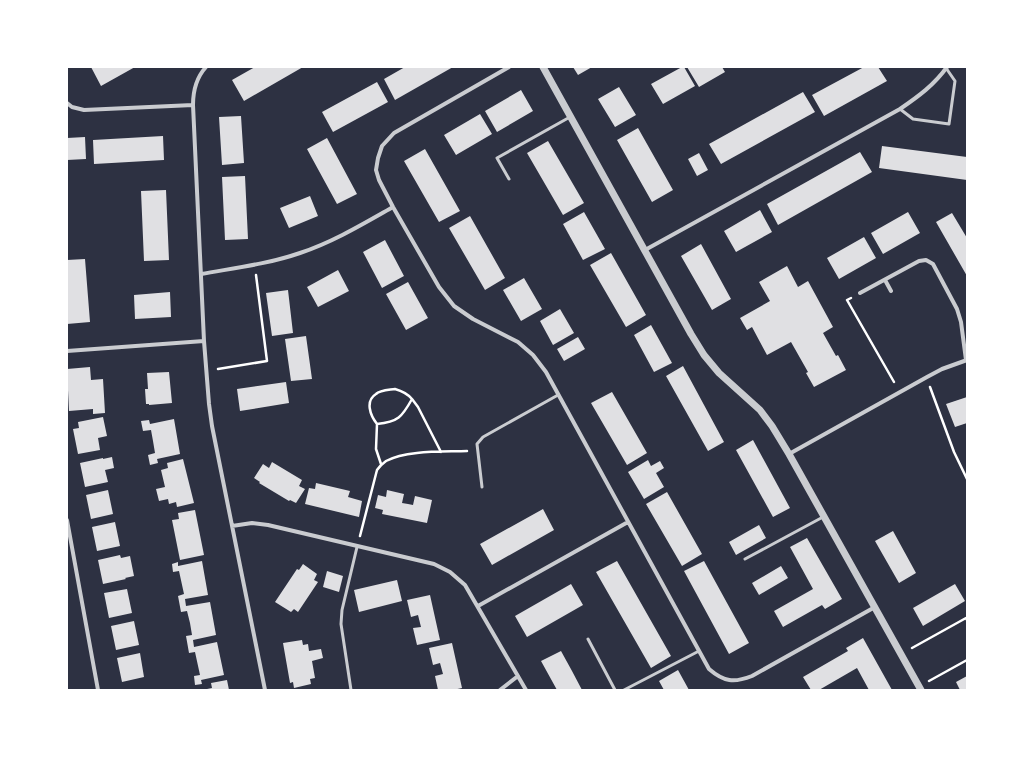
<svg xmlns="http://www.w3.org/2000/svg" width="1034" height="757" font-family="'Work Sans',sans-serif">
	<rect width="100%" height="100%" fill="#2d3142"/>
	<path fill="#e0e0e3" d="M91 67H135L101 86Z
		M255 67H303L244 101 232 80Z
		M405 67H453L395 100 384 79Z
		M573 67H592L578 75Z
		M682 67H684L695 86 663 104 651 84Z
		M687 67H722L725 72 699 87Z
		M864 67H878L887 81 824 116 812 95Z
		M377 82 388 102 333 132 322 112Z
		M619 87 636 115 615 127 598 99Z
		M521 90 533 111 497 132 485 111Z
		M803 92 815 112 721 164 709 144Z
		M480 114 492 134 456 155 444 135Z
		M241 116 244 163 222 165 219 117Z
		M638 128 673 190 652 202 617 140Z
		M163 136 164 160 94 164 93 140Z
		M85 137 86 159 67 160V138Z
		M327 138 357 194 337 204 307 149Z
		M548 141 584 203 563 215 527 153Z
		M882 146 967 157V180L879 168Z
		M425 149 460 211 439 222 404 161Z
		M860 152 872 172 778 225 767 204Z
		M699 153 708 170 697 176 688 159Z
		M245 176 248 239 225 240 222 177Z
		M166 190 169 260 144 261 141 191Z
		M310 196 318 216 289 228 280 208Z
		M760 210 772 232 736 252 724 231Z
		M584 212 605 249 583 260 563 224Z
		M908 212 920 233 883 254 871 233Z
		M952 213 967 238V276L936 222Z
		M470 216 505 278 485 290 449 228Z
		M864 237 876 258 839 279 827 258Z
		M385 240 404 276 382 288 363 252Z
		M701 244 731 299 712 310 681 256Z
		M611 253 646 315 626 327 590 265Z
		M85 259 90 322 67 324V260Z
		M787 266 798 287 808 281 833 327 823 333 836 356 838 355 846 370 814 387 806 373 808 372 791 342 767 355 752 327 747 330 740 318 770 301 759 282Z
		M338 270 349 291 318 307 307 287Z
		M524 278 542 309 521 321 503 290Z
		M408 282 428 318 406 330 386 294Z
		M288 290 293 333 272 336 266 293Z
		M170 292 171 317 135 319 134 295Z
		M560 309 574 333 553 345 540 321Z
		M651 325 672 363 654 372 634 335Z
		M306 336 312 379 291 381 285 339Z
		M578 337 585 349 564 361 557 349Z
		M683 366 724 442 708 451 666 376Z
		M90 367 91 380 103 379 105 413 93 414V409L69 411 67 369Z
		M169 372 172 403 149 405V404H146L145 389H148L147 373Z
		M286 382 289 403 240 411 237 389Z
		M612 392 647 453 627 465 591 403Z
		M967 397V423L955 427 946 404Z
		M103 417 107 436 98 438 100 450 78 454 73 429 79 428 78 422Z
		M174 419 180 454 157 459 158 463 150 465 148 455 155 453 153 441 151 430 143 431 141 421 149 420 150 424Z
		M753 440 790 508 773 517 736 450Z
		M112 457 114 468 105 470 108 482 85 487 80 463 103 458V459Z
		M183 459 194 503 177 507 176 502 169 504 168 499 159 501 156 489 165 487 161 470 168 468 167 463Z
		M648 460 651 466 660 461 664 468 656 473 664 487 644 499 628 472Z
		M272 462 302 480 299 486 305 489 296 503 290 500 289 501 259 483 260 482 254 478 263 464 269 468Z
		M316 483 350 491 348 497 362 501 359 517 305 504 309 488 315 489Z
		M108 490 113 514 91 519 86 495Z
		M387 490 404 494 402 503 408 504 413 505 415 496 432 500 427 523 382 514 383 510 375 508 378 495 386 497Z
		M667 492 702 554 682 566 646 504Z
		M543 509 554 530 492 565 480 544Z
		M195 510 204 555 180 560 172 520 179 519 178 513Z
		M115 522 120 546 97 551 92 527Z
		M759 525 766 538 736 555 729 542Z
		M893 531 916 573 899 583 875 541Z
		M807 538 842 599 825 609 822 605 783 627 774 611 813 589 790 547Z
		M120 555 121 558 130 556 134 576 125 578 126 579 103 584 98 560Z
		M202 561 208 595 185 599 186 606 210 602 216 635 193 640 194 647 217 642 224 675 201 680 202 684 195 685 194 676 200 675 195 652 189 653 186 636 192 635 190 623 187 611 181 612 178 596 184 594 179 571 173 572 172 564 178 562V566Z
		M617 561 671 656 651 668 596 572Z
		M704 561 749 643 729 654 684 571Z
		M303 564 317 574 314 580 318 582 298 612 294 609 291 612 275 602 297 569 299 570Z
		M781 566 788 578 759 595 752 583Z
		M327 571 343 576 339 592 323 587Z
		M397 580 402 601 359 612 354 590Z
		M571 584 583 605 527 637 515 616Z
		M955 584 965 601 923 626 913 608Z
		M127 589 132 613 109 618 104 593Z
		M430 595 440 640 417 645 413 628 421 627 418 615 411 617 407 600Z
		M134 621 139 645 116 650 111 626Z
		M863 638 892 690H869L857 668 819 690H811L803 677 848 651 846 648Z
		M302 640 303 645 308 644 309 651 321 649 323 658 312 661 315 678 310 679 311 684 294 688 293 682 290 683 283 643Z
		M452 643 462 688 453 690H438L435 676 443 674 440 663 433 665 429 648Z
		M561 651 572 671 582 690H557L541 661Z
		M140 653 144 677 122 682 117 658Z
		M678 670 689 690H664L659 681Z
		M967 676V690H960L956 682Z
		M227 680 229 690H207V689L212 688 211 683Z"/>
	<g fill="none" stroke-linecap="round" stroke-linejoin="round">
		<path stroke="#fff" stroke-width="2.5" d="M851 298 847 300 894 382
			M218 369 267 361 256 275
			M930 387 954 452 967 479
			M395 389C402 391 407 393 412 399 402 417 398 422 377 424 370 415 365 401 376 394 380 390 389 390 395 389Z
			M412 399 418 407 441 452
			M377 424 376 449 381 464
			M360 536 377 470C379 467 382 464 386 461 407 450 443 452 467 451
			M912 648 966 618 967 620
			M929 681 967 660"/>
		<path stroke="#caccd0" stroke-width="3" d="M900 109 913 119 949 124 955 81 946 68
			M509 179 497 158 570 117
			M482 487 477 444 483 437 558 395
			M745 559 823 517
			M588 639 615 690
			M351 690 341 624 342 610 357 547
			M624 690 699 651"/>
		<path stroke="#caccd0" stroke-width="4" d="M206 67C196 78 193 91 193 105L204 341 209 404 212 426 265 690
			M509 67 394 133 382 146 378 158 376 170 379 180 393 207 439 287 454 306 473 319 518 342 533 355 546 372 709 669C724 682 734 683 752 676L875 607
			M67 103 72 107 84 110 193 105
			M645 250 900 109C919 96 934 85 947 67
			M201 274C234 268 268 264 300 253 333 242 363 224 393 207
			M885 280 891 291
			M860 293 919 261 926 260 933 264 957 309 961 322 966 360
			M67 351 204 341
			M789 454 927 377 942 369 967 360
			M67 520 98 690
			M232 526 252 523 268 525 434 564 450 572 465 585 526 690
			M478 606 628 522
			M500 690 518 676"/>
		<path stroke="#caccd0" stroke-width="7" d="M543 67 691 334 704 355 719 373 760 410 772 426 789 454 921 690"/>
	</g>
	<rect width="1034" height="757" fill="none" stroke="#ffffff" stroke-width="136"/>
</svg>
